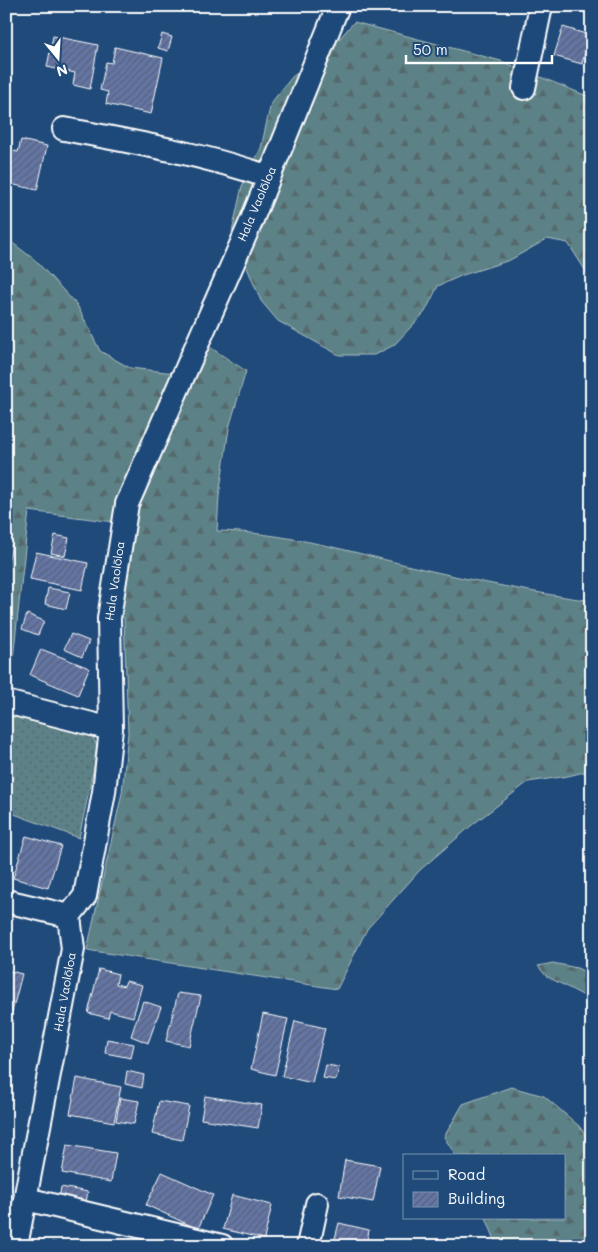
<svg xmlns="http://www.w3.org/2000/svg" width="598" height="1252" font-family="Mali,sans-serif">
	<defs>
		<pattern id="grass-dots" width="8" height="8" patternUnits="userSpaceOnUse" patternTransform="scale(1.25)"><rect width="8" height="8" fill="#5c8186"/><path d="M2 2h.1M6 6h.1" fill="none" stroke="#55696c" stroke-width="1.8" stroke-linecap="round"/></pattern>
		<pattern id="forest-firs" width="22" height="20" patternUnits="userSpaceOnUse" patternTransform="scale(1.25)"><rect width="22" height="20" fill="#5c8186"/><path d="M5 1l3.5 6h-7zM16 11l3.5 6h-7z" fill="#55696c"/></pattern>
		<pattern id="building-hatch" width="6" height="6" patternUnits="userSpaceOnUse" patternTransform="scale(1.25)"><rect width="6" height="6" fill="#6475a4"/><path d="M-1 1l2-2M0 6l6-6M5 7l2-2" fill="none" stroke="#586078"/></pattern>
	</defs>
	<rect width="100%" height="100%" fill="#1f4a7a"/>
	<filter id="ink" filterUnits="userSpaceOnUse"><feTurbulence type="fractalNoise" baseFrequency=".02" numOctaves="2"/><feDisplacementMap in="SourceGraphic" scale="10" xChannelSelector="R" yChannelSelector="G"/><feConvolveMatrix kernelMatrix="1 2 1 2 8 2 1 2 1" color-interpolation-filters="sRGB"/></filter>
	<g filter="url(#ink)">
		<path fill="url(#grass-dots)" stroke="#aec0c2" d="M6 712 92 735 98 748 79 838 6 811Z"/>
		<path fill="url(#forest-firs)" stroke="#aec0c2" d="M354 22 501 61 592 98V281L568 243 547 239 510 260 463 275 438 286 425 312 394 345 374 355H339L278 321 261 301 232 232 242 186 261 148 271 103 292 77 331 48Z
			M6 238 35 260 77 305 100 351 130 368 175 373 205 344 246 371 229 428 219 496 217 531C287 532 355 553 423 569 479 582 535 593 592 601V770L568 776 528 782 472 825 420 870 367 929 337 989 87 950 122 793 128 733 124 618 104 603 115 522 29 511 10 687 6 685Z
			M553 963 577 968 592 975V1000L546 976 538 966Z
			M511 1087 544 1096 579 1126 592 1144V1242L580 1246 497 1245 486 1218H564V1156H456L444 1137 463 1104Z"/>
		<path fill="url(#building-hatch)" stroke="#fff" d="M578 6H592V11L577 7Z
			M563 27 592 36V54L585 53 582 64 554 56Z
			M162 34 172 37 168 51 158 48Z
			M53 36 98 45 90 89 73 85 75 73 47 67Z
			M115 47 163 58 151 114 106 104 108 92 100 90 106 62 112 63Z
			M21 140 47 146 37 190 6 183V149L18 152Z
			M55 535 69 538 65 556 51 553Z
			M6 545 12 546 6 570Z
			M36 552 88 563 82 590 30 579Z
			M48 588 70 592 66 609 45 604Z
			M27 614 44 621 38 635 22 629Z
			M71 634 89 641 82 657 64 649Z
			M41 649 89 668 78 695 30 675Z
			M26 836 61 846 48 888 13 878Z
			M99 969 118 974 116 984 124 986 126 981 142 985 133 1017 110 1011 108 1018 88 1013Z
			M6 970 22 974 12 1012 6 1011Z
			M178 993 201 996 189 1046 166 1041Z
			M143 1001 161 1007 148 1043 131 1036Z
			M263 1014 288 1019 275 1075 251 1069Z
			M295 1021 325 1028 312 1083 282 1076Z
			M107 1039 134 1044 131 1058 105 1053Z
			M326 1065 339 1067 336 1080 323 1078Z
			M127 1071 144 1075 142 1088 125 1084Z
			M77 1078 121 1087 114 1122 70 1114Z
			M205 1096 262 1105 258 1128 201 1119Z
			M120 1098 139 1101 134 1124 116 1121Z
			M159 1101 189 1106 182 1140 152 1134Z
			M67 1145 116 1153 111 1182 62 1173Z
			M345 1160 380 1166 373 1202 339 1196Z
			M162 1172 213 1195 198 1229 146 1205Z
			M61 1187 88 1192 85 1206 59 1200Z
			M232 1195 272 1205 264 1239 223 1229Z
			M339 1223 369 1230 366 1246H333Z
			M52 1242 71 1246H52Z"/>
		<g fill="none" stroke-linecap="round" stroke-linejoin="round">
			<g stroke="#fff" stroke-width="26">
				<path id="street" d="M524 88 541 6
					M64 129C133 142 202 154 269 177
					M6 702 111 729
					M6 901 69 916
					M26 1199 222 1246
					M16 1246 73 949 69 916 85 896 104 792 111 729 109 618 127 504 251 222 338 6
					M308 1246 317 1204"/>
			</g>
			<use href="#street" stroke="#1f4a7a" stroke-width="22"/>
		</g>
	</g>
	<g text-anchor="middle" stroke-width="5" stroke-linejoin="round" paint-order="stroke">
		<g font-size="12" fill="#fff" stroke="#1f4a7a">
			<text transform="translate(257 204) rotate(-67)" y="4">Hala Vaolōloa</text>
			<text transform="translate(115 581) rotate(-82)" y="4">Hala Vaolōloa</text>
			<text transform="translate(65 992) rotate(-80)" y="4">Hala Vaolōloa</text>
		</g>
	</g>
	<rect width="598" height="1252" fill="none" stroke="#1f4a7a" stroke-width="25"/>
	<rect x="12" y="12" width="573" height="1227" fill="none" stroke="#fff" stroke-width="2" filter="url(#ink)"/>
	<rect x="403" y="1154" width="162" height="65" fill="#1f4a7a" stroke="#7992af"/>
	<rect x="413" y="1171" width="25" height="8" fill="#1f4a7a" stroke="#7992af"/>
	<text x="448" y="1180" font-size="15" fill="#ffffff">Road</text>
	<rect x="413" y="1192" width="25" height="15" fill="url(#building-hatch)" stroke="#7992af"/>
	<text x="448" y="1204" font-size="15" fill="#ffffff">Building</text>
	<g transform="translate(58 58) rotate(162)" stroke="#1f4a7a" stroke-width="4" paint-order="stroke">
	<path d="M0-4L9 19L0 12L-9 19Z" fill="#ffffff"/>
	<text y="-8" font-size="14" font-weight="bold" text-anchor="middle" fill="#ffffff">N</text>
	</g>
	<path d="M406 55v8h146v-8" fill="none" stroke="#ffffff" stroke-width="2.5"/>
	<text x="413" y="55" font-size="15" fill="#ffffff" stroke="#1f4a7a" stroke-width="4" paint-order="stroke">50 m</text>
</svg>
